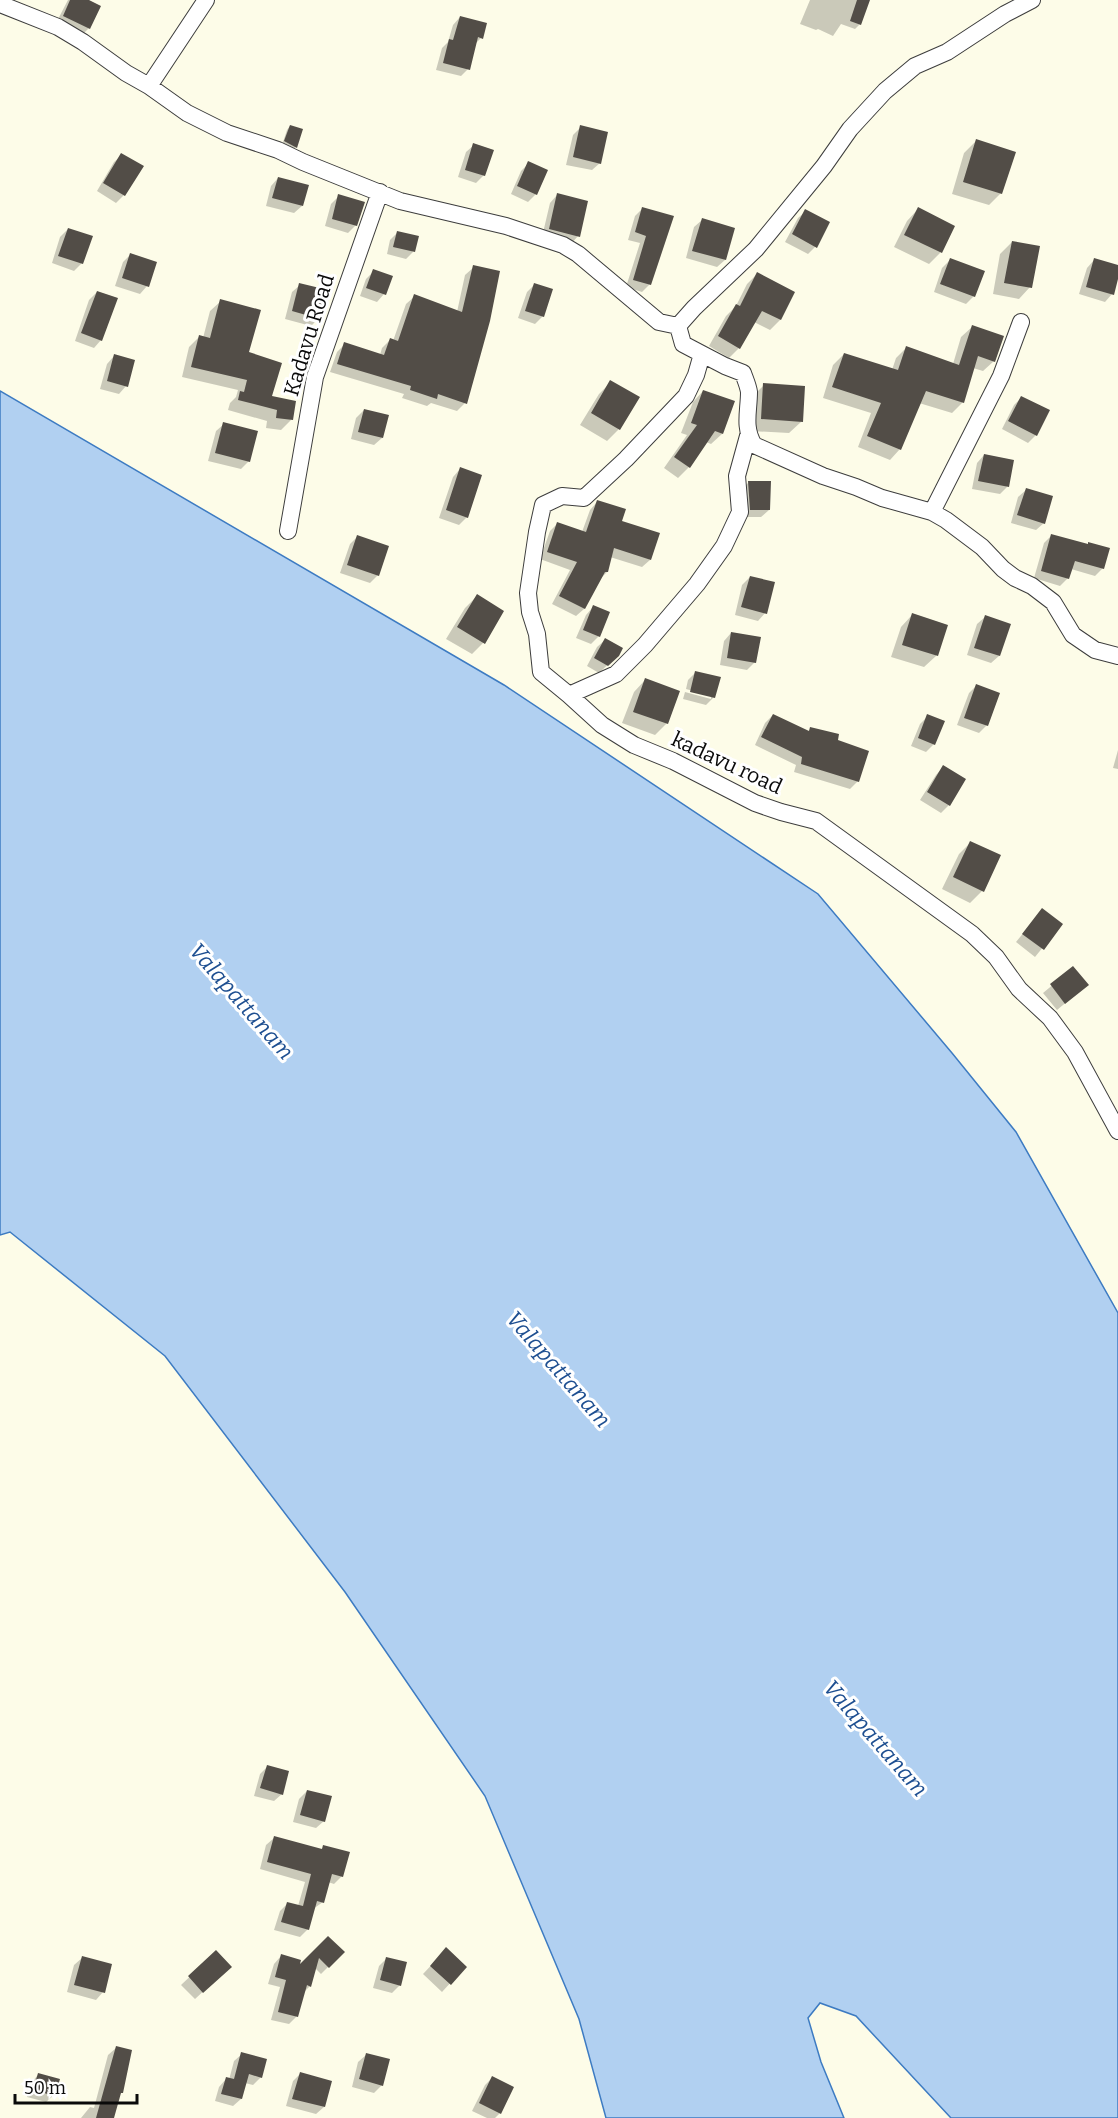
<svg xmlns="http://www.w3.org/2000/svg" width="1118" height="2118" font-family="Bitter,serif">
	<rect width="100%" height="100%" fill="#fdfce8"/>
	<path fill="#b1d0f1" stroke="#3d7bc2" stroke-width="1.5" d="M0 391 504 685 818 894 952 1053 1016 1132 1118 1313V2118H951L856 2016 820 2003 808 2018 821 2062 844 2118H606L579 2019 485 1796 345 1592 165 1356 10 1232 0 1235Z"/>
	<path fill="#0003" d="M68 0H86L89 28 81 36 56 23Z
		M810 0H859L860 24 855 29 841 24 833 36 818 29 816 30 800 24Z
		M460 17 481 38 474 45 468 69 461 76 436 70 442 48 448 42 453 25Z
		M290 126 296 147 292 150 282 145 287 130Z
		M581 127 600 163 592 170 566 165 573 135Z
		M976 141 1001 193 989 205 952 194 964 153Z
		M474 145 484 175 476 183 458 177 466 152Z
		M122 155 142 166 124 195 116 203 97 191 114 162Z
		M529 163 536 194 528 202 511 194 521 171Z
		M278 178 302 206 294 213 266 206 271 186Z
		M557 195 578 236 571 244 542 237 550 203Z
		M339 196 356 225 348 233 325 226 331 204Z
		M643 208 672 217 650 284 642 292 626 287 640 243 628 240 635 216Z
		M918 209 953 226 940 253 929 264 894 247 907 221Z
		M806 211 815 247 808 254 785 242 798 218Z
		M702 220 725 260 717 267 686 258 694 227Z
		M68 229 82 263 74 271 52 263 60 237Z
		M398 232 413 252 406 259 387 254 390 240Z
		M1012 242 1030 287 1019 299 993 294 1000 254Z
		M130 255 147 286 140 294 115 286 123 262Z
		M950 260 974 296 966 304 934 292 942 268Z
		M1094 260 1118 266 1112 294 1105 302 1079 294 1087 268Z
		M474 267 465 403 457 411 431 403 427 406 402 398 404 394 330 372 337 352 345 344 380 355 382 348 390 340 393 341 406 304 415 296 457 312 465 275Z
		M374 271 384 294 377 302 360 296 366 279Z
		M757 274 793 292 780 320 770 330 754 322 739 348 729 358 709 346 726 316 736 306 747 284Z
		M300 285 319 318 311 326 285 319 292 292Z
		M534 285 543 316 535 324 518 318 527 292Z
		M97 292 101 340 94 348 75 341 89 300Z
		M221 301 270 398 291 420 281 430 266 428 267 421 228 410 230 403 236 397 238 390 182 377 189 347 199 337 203 338 210 311Z
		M972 327 994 361 983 371 973 368 963 402 952 413 919 403 900 449 890 460 858 447 871 413 823 398 833 365 844 354 892 370 896 358 907 347 953 364 961 337Z
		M114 356 126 386 119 394 100 389 107 364Z
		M611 382 619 429 607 441 580 425 599 394Z
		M764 385 801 422 789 433 750 431 752 397Z
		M703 391 722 434 711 444 706 442 689 467 678 478 664 468 687 435 681 433 693 402Z
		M1021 398 1036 435 1028 443 1002 429 1014 405Z
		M364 410 382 438 374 445 351 439 356 418Z
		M224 424 249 461 241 469 208 461 216 431Z
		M984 455 1007 487 1000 494 972 489 977 463Z
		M460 469 467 517 459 525 439 518 453 477Z
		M749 482 769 510 761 517H743L741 490Z
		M1026 490 1044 523 1036 530 1011 523 1018 497Z
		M597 502 620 522 650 560 642 567 610 557 607 572 600 579 584 609 576 616 552 604 570 570 540 559 550 531 558 523 582 532 590 510Z
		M1052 535 1103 568 1095 576 1071 569 1068 578 1060 586 1034 578 1044 543Z
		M357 537 378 575 370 583 340 573 350 544Z
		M750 577 765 613 758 621 735 615 742 585Z
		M477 596 483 643 472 654 446 639 465 608Z
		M593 607 599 636 591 644 576 638 586 615Z
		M912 615 946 626 936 656 924 667 891 657 901 627Z
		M985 617 999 656 991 663 967 655 977 624Z
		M731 633 755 662 747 670 720 665 724 641Z
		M605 640 618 655 599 673 587 666 597 647Z
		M696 672 714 697 706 705 683 699 685 692 711 699V696L686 689 688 680Z
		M645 680 667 723 655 735 622 723 634 692Z
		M976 686 987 725 979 733 957 725 969 693Z
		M773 715 807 732 811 729 836 741 858 781 850 789 794 772 796 765 755 745 765 723Z
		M928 716 934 744 926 752 911 746 920 724Z
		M1118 750V769L1113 768Z
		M943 767 964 780 949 805 941 813 920 800 936 775Z
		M971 842 982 891 970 903 942 889 959 854Z
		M1042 910 1061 925 1035 957 1016 942Z
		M1073 968 1087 985 1057 1010 1043 993Z
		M267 1767 282 1794 274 1801 254 1796 260 1774Z
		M307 1791 324 1821 316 1828 293 1822 299 1799Z
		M274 1838 320 1850 324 1847 342 1876 334 1884 328 1882 323 1902 313 1909 308 1929 300 1937 274 1930 280 1911 287 1904 298 1906 305 1882 260 1869 266 1845Z
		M328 1938 343 1952 321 1974 315 1968 310 1986 303 1993 296 2017 289 2024 271 2020 280 1987 268 1984 274 1964 281 1956 298 1968Z
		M216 1952 222 1974 195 1999 181 1985Z
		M439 1957 465 1967 442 1992 423 1974Z
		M82 1958 103 1992 96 2000 67 1992 74 1965Z
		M387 1958 400 1985 392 1993 373 1988 379 1966Z
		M116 2048 119 2095 113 2118H81L90 2107 94 2108 108 2055Z
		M242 2054 261 2077 253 2085 245 2083 241 2099 233 2106 215 2101 219 2087 226 2079 229 2080 234 2061Z
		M366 2055 382 2085 374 2093 352 2087 358 2062Z
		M300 2074 324 2107 316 2114 286 2106 293 2081Z
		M38 2075 54 2095 46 2102 27 2097 31 2083Z
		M492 2078 500 2113 495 2118H487L472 2111 485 2085Z"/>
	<path fill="#524d47" d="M70 0H89L101 6 90 29 63 16Z
		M857 0H870L861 25 850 21Z
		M460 16 487 23 483 39 478 37 470 70 443 63 449 39 453 40Z
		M290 125 303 129 297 148 284 141Z
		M580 125 608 132 601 164 573 157Z
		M976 139 1016 152 1002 194 963 182Z
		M473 143 494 150 485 176 465 170Z
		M121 153 144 166 125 196 103 183Z
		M528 161 548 170 537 195 517 186Z
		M278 177 309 185 303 206 272 198Z
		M557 193 588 201 580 237 549 229Z
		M338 194 365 202 357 226 332 219Z
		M642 207 674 216 651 285 633 280 646 236 635 232Z
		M918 207 955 226 942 253 904 235Z
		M805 209 830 222 817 248 792 234Z
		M702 218 735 228 726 260 692 251Z
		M68 228 93 236 83 264 58 256Z
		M397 231 419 236 415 252 393 247Z
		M1012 241 1040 246 1032 288 1004 283Z
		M130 253 157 262 149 287 122 278Z
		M950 258 985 271 975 297 940 284Z
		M1094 258 1118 265V279L1114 295 1086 287Z
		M473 265 500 271 490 321 467 404 438 394 437 399 410 390 411 386 337 364 344 342 384 355 390 338 398 341 414 294 462 312Z
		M373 269 393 276 386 295 366 288Z
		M757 272 795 292 781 320 762 311 740 349 718 336 736 304 740 306Z
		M299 283 328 290 320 319 292 311Z
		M534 283 553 289 544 317 525 311Z
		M97 291 118 298 102 341 81 333Z
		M220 299 261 310 249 352 282 363 272 396 296 401 293 420 276 418 277 410 238 400 240 391 244 392 247 380 191 367 199 335 210 338Z
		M972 325 1004 336 995 362 978 356 964 403 926 391 901 450 867 436 881 403 832 387 844 353 898 370 906 346 959 365Z
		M114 354 135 360 128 387 107 381Z
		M610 380 640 397 620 430 591 413Z
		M763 383 805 386 803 422 761 419Z
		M703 390 735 401 723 434 715 431 690 468 674 457 697 425 691 423Z
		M1021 396 1050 410 1037 436 1008 421Z
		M364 409 389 415 383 438 358 432Z
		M223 422 258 431 250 462 215 453Z
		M984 454 1014 460 1009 487 978 481Z
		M460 467 482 475 468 518 446 510Z
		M748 481H771L770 510H750Z
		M1026 488 1053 496 1045 524 1017 515Z
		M597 500 626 509 622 521 660 533 651 560 614 548 608 572H605L585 609 559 596 577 562 547 552 557 522 586 532Z
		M1051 534 1088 544V542L1110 548 1104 569 1075 561 1069 579 1041 571Z
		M357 535 389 546 379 576 347 565Z
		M750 576 775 582 767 614 741 607Z
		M477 594 504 611 485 644 457 627Z
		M593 605 610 612 600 637 583 630Z
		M912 613 948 625 938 656 902 645Z
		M985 615 1011 624 1000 656 974 648Z
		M731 632 761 637 756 663 727 658Z
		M605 638 623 648 619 656 608 666 594 658Z
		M695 671 721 677 715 698 690 692Z
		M645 678 680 691 668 724 633 712Z
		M976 684 1000 693 988 726 964 718Z
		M773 714 809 731 810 727 839 734 838 740 869 751 859 782 801 764 802 757 761 737Z
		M927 714 945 721 935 745 918 738Z
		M943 765 966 779 950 806 927 792Z
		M970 841 1001 855 984 892 953 877Z
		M1042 908 1063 924 1044 950 1022 934Z
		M1073 966 1089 985 1065 1004 1050 984Z
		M267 1765 289 1771 283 1795 260 1788Z
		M307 1790 332 1796 325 1822 300 1815Z
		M274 1836 322 1849 323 1845 350 1852 343 1877 332 1874 324 1903 317 1901 309 1930 281 1922 287 1902 303 1906 311 1874 267 1862Z
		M328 1936 345 1952 329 1968 319 1958 311 1987 307 1985 298 2017 278 2012 286 1980 275 1977 281 1954 301 1960 300 1964Z
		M446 1947 467 1967 451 1985 430 1966Z
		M216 1950 232 1967 203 1993 188 1976Z
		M82 1956 112 1964 105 1993 74 1985Z
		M386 1957 407 1962 401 1986 380 1980Z
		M116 2046 132 2050 123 2093H121L114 2118H96Z
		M241 2052 267 2059 262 2078 249 2074 242 2099 221 2094 226 2077 234 2079Z
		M366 2053 390 2059 383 2086 359 2079Z
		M300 2072 332 2081 325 2107 292 2099Z
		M38 2073 60 2079 55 2096 33 2090Z
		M492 2076 514 2087 501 2114 479 2103Z"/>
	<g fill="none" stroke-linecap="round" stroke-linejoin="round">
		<g stroke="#3d3d3d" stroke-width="18">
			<path id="minor" d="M0 4 58 27 83 42 126 73 149 86 187 113 227 133 278 150 303 162 400 201 506 226 563 245 578 254 659 322 678 326 694 308 756 249 824 166 850 129 885 91 915 66 947 52 1005 14 1032 0
				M149 86 206 0
				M702 354 725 366 743 373C745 379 748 385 749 392 749 411 743 427 754 445L823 476 856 487 882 498 932 512 946 520 982 547 1003 569 1015 578 1032 586 1053 602 1073 635 1095 650 1118 656
				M748 436 737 476 740 512 724 546 697 584 645 645 616 674 569 695 602 725 634 745 673 761 755 803 781 812 816 821 972 934 996 957 1019 989 1050 1018 1075 1052 1118 1131
				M932 512 1001 376 1021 322
				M288 531 315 377 380 192
				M569 695 541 672 537 634 530 612 528 593 537 532 543 505 562 496 584 498 626 459 686 396 696 375 702 354 683 344 678 326"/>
		</g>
		<use href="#minor" stroke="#fff" stroke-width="16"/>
	</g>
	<g text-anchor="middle" stroke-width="6" stroke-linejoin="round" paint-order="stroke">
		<g font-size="21" fill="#0a0a0a" stroke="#fff">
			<text transform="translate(309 335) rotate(-73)" y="7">Kadavu Road</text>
			<text transform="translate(727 763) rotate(25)" y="7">kadavu road</text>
		</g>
		<g font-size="22" font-style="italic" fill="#1e4f91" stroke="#fff">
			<text transform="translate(242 1001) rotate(49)" y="8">Valapattanam</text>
			<text transform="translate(559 1369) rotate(49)" y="8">Valapattanam</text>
			<text transform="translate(876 1738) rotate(49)" y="8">Valapattanam</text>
		</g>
	</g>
	<path d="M15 2094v9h122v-9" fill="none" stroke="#0a0a0a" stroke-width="3"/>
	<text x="24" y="2094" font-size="18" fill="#0a0a0a" stroke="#ffffff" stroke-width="4.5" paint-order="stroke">50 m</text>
</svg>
